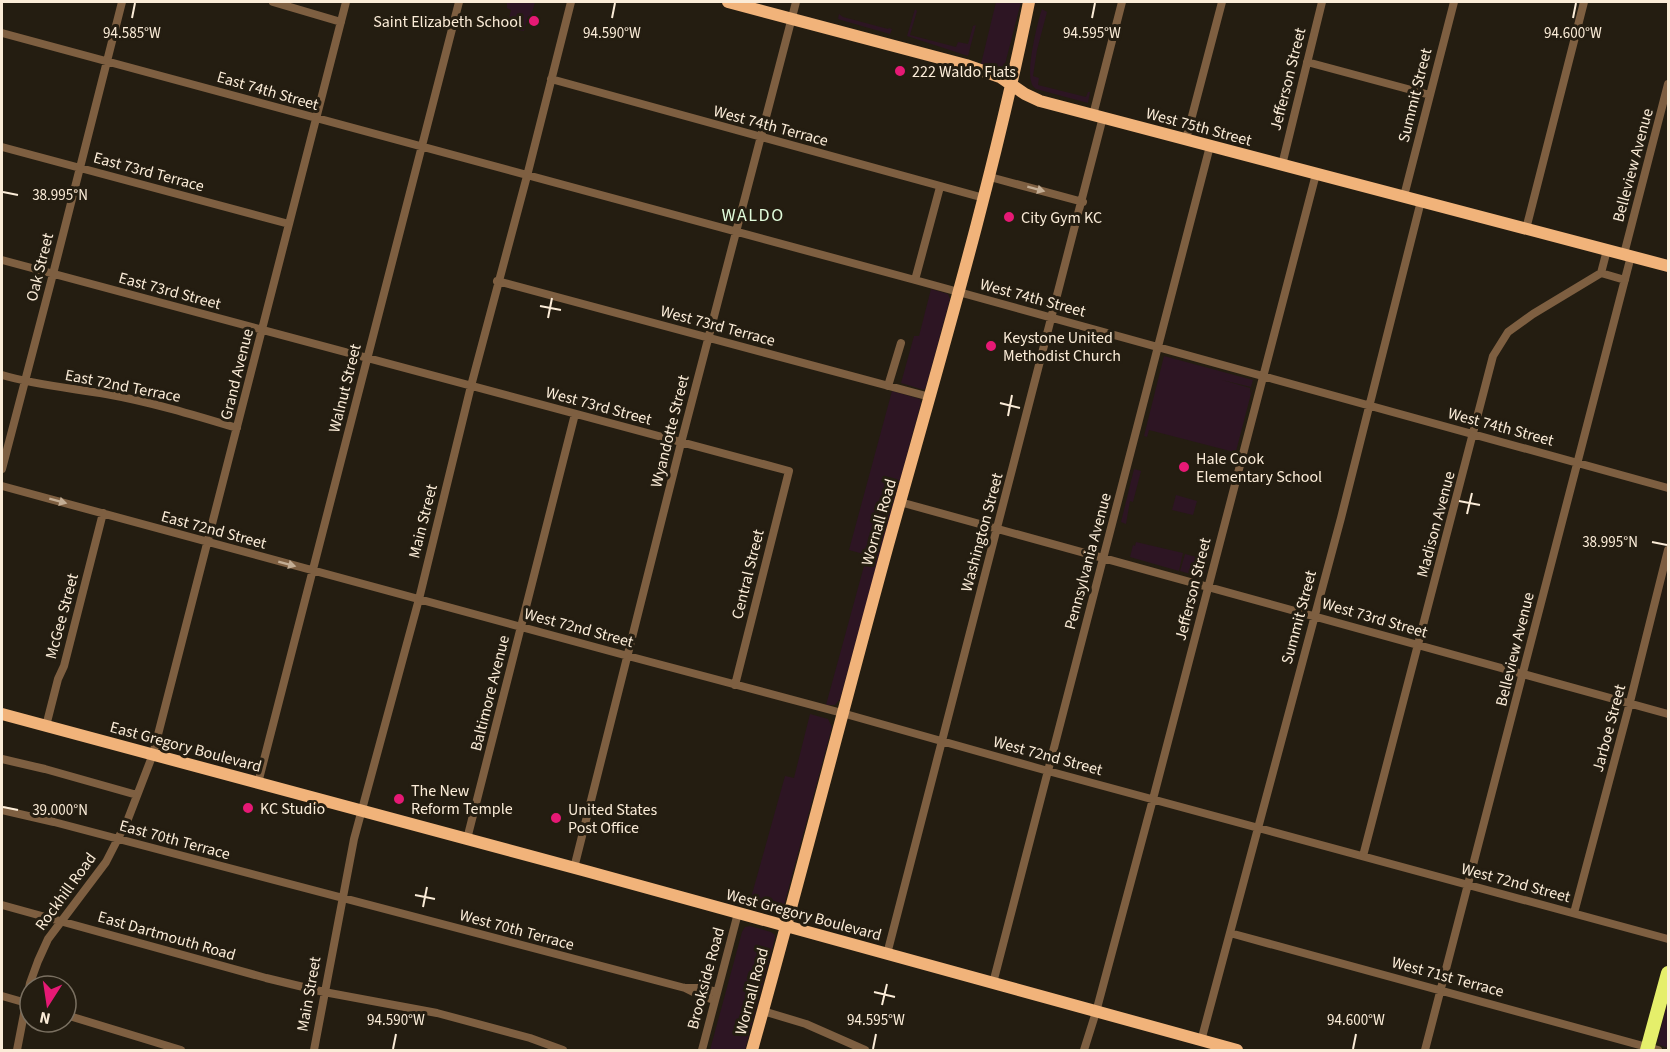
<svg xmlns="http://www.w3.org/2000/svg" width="1670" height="1052" font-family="'Source Sans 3',sans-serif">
	<rect width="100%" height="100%" fill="#241d11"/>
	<path fill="#2d1523" d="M507 2H535L531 16H528L524 31 507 28 511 10 507 8Z
		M996 2H1021L1004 68 981 64Z
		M915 9 917 11 910 35 956 47 958 42 968 44 973 26 976 25 968 56 907 36Z
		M1042 9 1047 12 1037 50 1033 76 1039 78 1038 85 1086 97 1088 92H1090L1088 103 1036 89C1033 86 1032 86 1031 81 1027 68 1037 23 1042 9Z
		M839 14 843 17 888 29 889 28 892 29 890 34 841 20 838 19Z
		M931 289 948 294 950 299 926 387 924 390 901 383 914 336H919Z
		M1164 356 1253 380 1251 387 1222 380 1250 388V394L1253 386 1234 459V452L1149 430 1147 437 1144 436Z
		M892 391 920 399 921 403 840 699 835 705H826L867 555 849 550Z
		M1134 469 1141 471 1133 502 1130 501 1126 524 1121 522Z
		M1176 495 1197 501 1193 515 1172 510Z
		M1136 542 1183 553 1179 571 1130 557 1133 545 1135 546Z
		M1185 554 1208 560 1204 578 1180 571Z
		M810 714 828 719 832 727 783 909 774 912 749 905 785 776 794 778Z
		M750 926 771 932 775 935V938L745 1050H710L742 932 745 927Z
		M1668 999V1048L1660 1045 1658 1041Z"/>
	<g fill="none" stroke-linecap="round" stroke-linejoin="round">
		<path stroke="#7e5f41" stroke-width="8" d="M273 2 341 22
			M2 33 915 280 1668 488
			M1307 62 1430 95
			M551 79 984 198
			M1093 115 1122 2
			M1186 139 1222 2
			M2 147 289 224
			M1282 165 1322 2
			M990 177 1083 202
			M1404 196 1454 2
			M1526 229 1584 2
			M1624 254 1668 84
			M2 260 789 471 735 685
			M1601 273 1625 280
			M915 280 940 187
			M497 281 930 397
			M2 375C35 385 71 388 106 394 151 402 194 415 237 428
			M888 386 901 343
			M2 469 53 274 122 2
			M2 486 628 656 842 713 1048 771 1668 939
			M900 502 1668 714
			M46 726 58 679 64 666 103 513
			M2 759 45 769 137 795
			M258 783 459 2
			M2 810 54 822 685 988H700L717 992
			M467 839 575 414
			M1363 856 1493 356 1508 332 1533 314 1601 273 1607 250
			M574 868 681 443 796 2
			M2 905 266 978 324 992 437 1013 530 1038 563 1050
			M1574 913 1628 710 1668 550
			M1230 933 1658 1050
			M887 954 1103 117
			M993 983 1210 146
			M685 988 699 995 714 1000
			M2 996 30 1004
			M763 1011 806 1024 865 1050
			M66 1015 181 1050
			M1201 1041 1341 518 1421 201
			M17 1050 30 983 38 961 48 939 106 862 128 819 153 754 346 2
			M314 1050 354 839 419 599 471 386 527 176 571 2
			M702 1050 738 913
			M1084 1050 1096 1012 1153 799 1316 174
			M1425 1050 1631 256"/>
		<path stroke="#f1b37a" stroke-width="12" d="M728 2 966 65 1000 77 1025 94 1040 101 1668 266
			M2 714 586 871 1237 1050
			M752 1050C799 883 842 713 888 545 938 365 992 185 1029 2"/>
		<path stroke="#e5ef6b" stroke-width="14" d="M1647 1050 1668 973"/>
	</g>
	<defs><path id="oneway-solid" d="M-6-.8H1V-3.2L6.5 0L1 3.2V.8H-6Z" transform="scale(1.5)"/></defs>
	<g fill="#c3ad94">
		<use href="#oneway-solid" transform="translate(1036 189) rotate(15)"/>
		<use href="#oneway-solid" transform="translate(58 501) rotate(15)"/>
		<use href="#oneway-solid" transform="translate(287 564) rotate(15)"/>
	</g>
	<path fill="none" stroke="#fbecd8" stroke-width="2" d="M132 18 135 3M612 18 615 3M1092 18 1095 3M1573 18 1576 3M3 192 18 195M540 306 561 310M548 318 552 298M1000 403 1020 408M1008 416 1012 395M1459 501 1480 505M1467 514 1472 493M1652 542 1667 545M3 807 18 810M415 895 435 899M423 907 427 887M874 992 895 997M882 1005 887 984M393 1049 396 1034M873 1049 876 1034M1353 1049 1356 1034"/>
	<g fill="#e61975" stroke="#241d11" stroke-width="2">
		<circle cx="534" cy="21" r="6"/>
		<circle cx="900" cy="71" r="6"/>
		<circle cx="1009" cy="217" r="6"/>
		<circle cx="991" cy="346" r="6"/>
		<circle cx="1184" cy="467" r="6"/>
		<circle cx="399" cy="799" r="6"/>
		<circle cx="248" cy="808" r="6"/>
		<circle cx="556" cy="818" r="6"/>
	</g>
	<g text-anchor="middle" stroke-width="6" stroke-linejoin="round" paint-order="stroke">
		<g font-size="16" fill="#fbecd8" stroke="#241d11" text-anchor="start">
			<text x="522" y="27" text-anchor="end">Saint Elizabeth School</text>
			<text x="912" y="77">222 Waldo Flats</text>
			<text x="1021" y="223">City Gym KC</text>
			<text x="1003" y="343">Keystone United<tspan x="1003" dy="18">Methodist Church</tspan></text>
			<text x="1196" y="464">Hale Cook<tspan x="1196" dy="18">Elementary School</tspan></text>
			<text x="411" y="796">The New<tspan x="411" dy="18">Reform Temple</tspan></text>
			<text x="260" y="814">KC Studio</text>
			<text x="568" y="815">United States<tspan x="568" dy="18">Post Office</tspan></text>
		</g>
		<g font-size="16" fill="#fbecd8" stroke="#241d11">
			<text transform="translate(1287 79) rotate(-76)" y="6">Jefferson Street</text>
			<text transform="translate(268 90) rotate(16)" y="6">East 74th Street</text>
			<text transform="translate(1414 95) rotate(-76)" y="6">Summit Street</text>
			<text transform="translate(771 125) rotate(15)" y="6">West 74th Terrace</text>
			<text transform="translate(1199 126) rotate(15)" y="6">West 75th Street</text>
			<text transform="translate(1632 165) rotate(-75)" y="6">Belleview Avenue</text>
			<text transform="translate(149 171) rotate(15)" y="6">East 73rd Terrace</text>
			<text transform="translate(39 267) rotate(-76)" y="6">Oak Street</text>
			<text transform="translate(170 290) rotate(15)" y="6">East 73rd Street</text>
			<text transform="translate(1033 297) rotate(15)" y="6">West 74th Street</text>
			<text transform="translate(718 325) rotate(15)" y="6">West 73rd Terrace</text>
			<text transform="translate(236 374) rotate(-76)" y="6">Grand Avenue</text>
			<text transform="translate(123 385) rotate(11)" y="6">East 72nd Terrace</text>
			<text transform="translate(344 388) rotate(-76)" y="6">Walnut Street</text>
			<text transform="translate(599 405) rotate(15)" y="6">West 73rd Street</text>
			<text transform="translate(1501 426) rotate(15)" y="6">West 74th Street</text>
			<text transform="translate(669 431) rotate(-76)" y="6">Wyandotte Street</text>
			<text transform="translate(422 521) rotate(-76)" y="6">Main Street</text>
			<text transform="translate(878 522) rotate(-74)" y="6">Wornall Road</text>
			<text transform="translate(1435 524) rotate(-75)" y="6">Madison Avenue</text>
			<text transform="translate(214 529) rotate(15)" y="6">East 72nd Street</text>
			<text transform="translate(981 532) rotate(-75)" y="6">Washington Street</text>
			<text transform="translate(1087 561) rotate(-75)" y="6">Pennsylvania Avenue</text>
			<text transform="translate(747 574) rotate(-76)" y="6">Central Street</text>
			<text transform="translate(1192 589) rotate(-76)" y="6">Jefferson Street</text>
			<text transform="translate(61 616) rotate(-75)" y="6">McGee Street</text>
			<text transform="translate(1298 617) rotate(-75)" y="6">Summit Street</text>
			<text transform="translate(1375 617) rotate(16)" y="6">West 73rd Street</text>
			<text transform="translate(579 627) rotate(15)" y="6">West 72nd Street</text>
			<text transform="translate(1514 649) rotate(-76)" y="6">Belleview Avenue</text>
			<text transform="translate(489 693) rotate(-76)" y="6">Baltimore Avenue</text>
			<text transform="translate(1608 728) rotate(-75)" y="6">Jarboe Street</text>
			<text transform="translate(186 746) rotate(15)" y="6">East Gregory Boulevard</text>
			<text transform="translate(1048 755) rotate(15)" y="6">West 72nd Street</text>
			<text transform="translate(175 839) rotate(15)" y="6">East 70th Terrace</text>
			<text transform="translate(1516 882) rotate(15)" y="6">West 72nd Street</text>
			<text transform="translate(65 891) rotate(-54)" y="6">Rockhill Road</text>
			<text transform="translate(804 914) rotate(15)" y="6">West Gregory Boulevard</text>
			<text transform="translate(517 929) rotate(15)" y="6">West 70th Terrace</text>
			<text transform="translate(167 935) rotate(16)" y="6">East Dartmouth Road</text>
			<text transform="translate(1448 976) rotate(15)" y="6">West 71st Terrace</text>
			<text transform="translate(705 978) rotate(-75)" y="6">Brookside Road</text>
			<text transform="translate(751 991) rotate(-75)" y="6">Wornall Road</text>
			<text transform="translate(308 994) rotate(-80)" y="6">Main Street</text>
		</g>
		<g font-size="18" letter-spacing="1.5" fill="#e0fbda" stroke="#241d11">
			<text x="753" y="221">WALDO</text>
		</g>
	</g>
	<g font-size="15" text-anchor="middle" fill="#fbecd8" stroke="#241d11" stroke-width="6" stroke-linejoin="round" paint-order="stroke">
		<text x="132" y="38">94.585°W</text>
		<text x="612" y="38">94.590°W</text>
		<text x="1092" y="38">94.595°W</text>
		<text x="1573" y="38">94.600°W</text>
		<text x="60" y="200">38.995°N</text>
		<text x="1610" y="547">38.995°N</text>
		<text x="60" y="815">39.000°N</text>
		<text x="396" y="1025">94.590°W</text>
		<text x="876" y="1025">94.595°W</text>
		<text x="1356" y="1025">94.600°W</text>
	</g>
	<rect width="1670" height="1052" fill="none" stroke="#fbecd8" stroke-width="6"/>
	<g transform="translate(48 1004) rotate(192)"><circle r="28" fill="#241d11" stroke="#7a7061" stroke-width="1.5"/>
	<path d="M0-4.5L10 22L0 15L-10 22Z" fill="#e61975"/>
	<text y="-9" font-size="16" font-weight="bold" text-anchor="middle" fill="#fbecd8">N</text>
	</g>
</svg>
